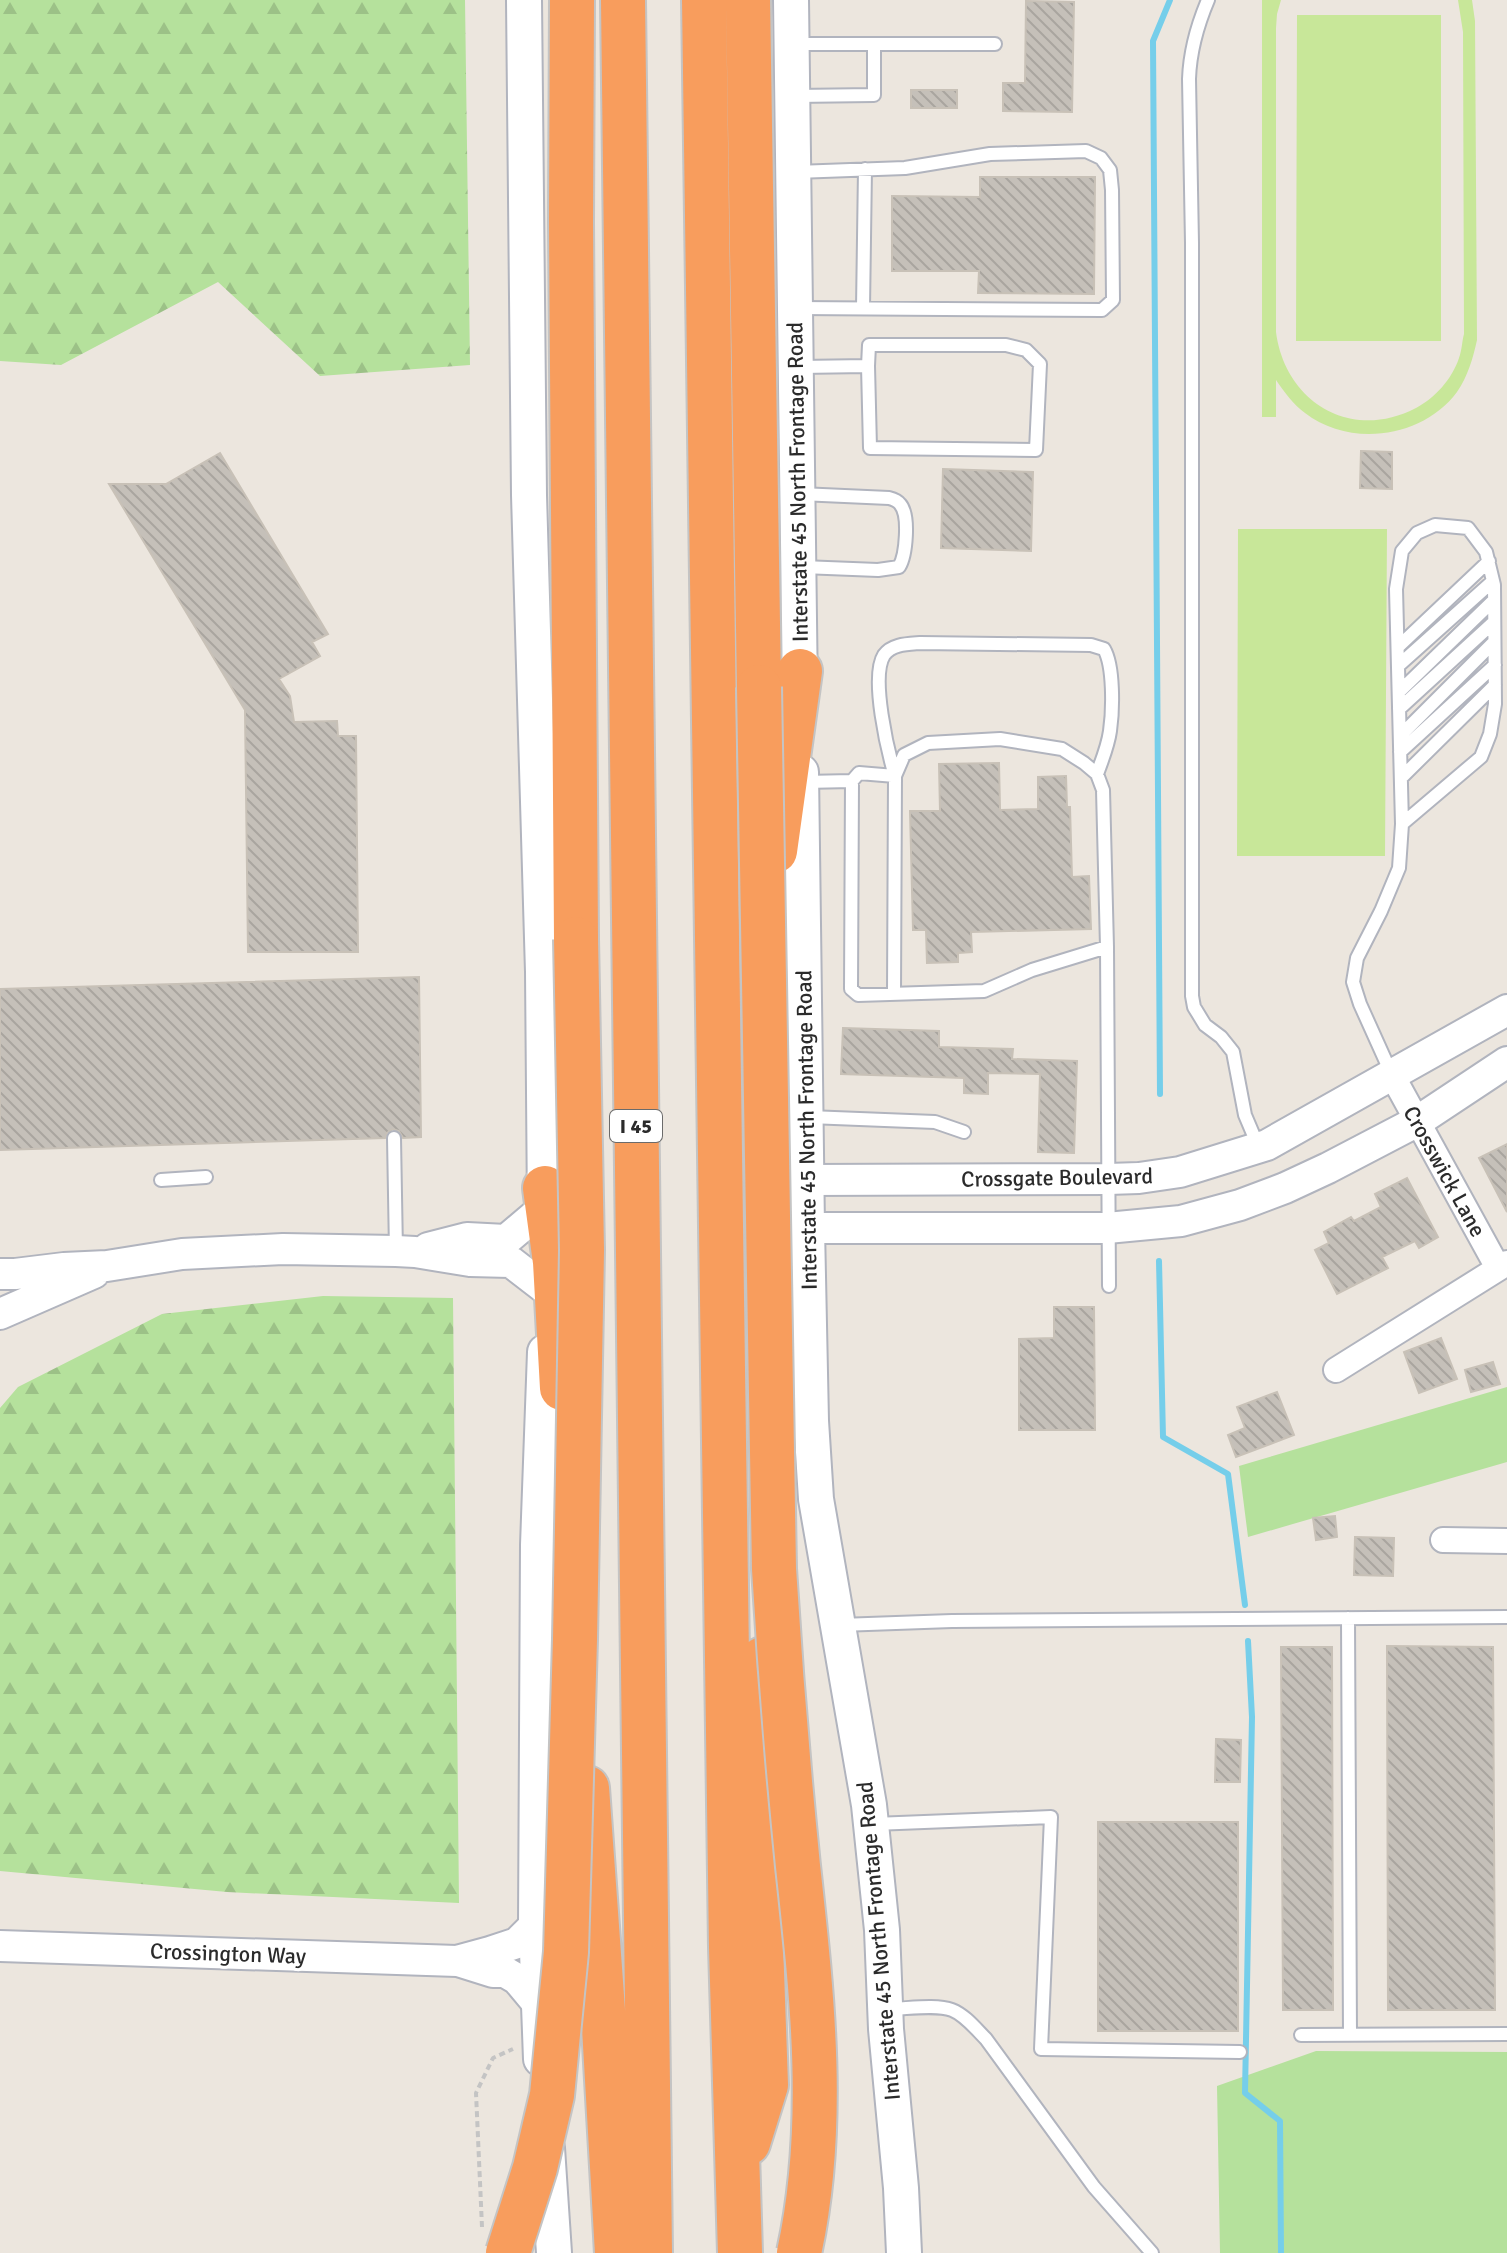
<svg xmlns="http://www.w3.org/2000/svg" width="1507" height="2253" font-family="Signika,sans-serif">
	<defs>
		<pattern id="forest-firs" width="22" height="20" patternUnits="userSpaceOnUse" patternTransform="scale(2)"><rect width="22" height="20" fill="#b5e19c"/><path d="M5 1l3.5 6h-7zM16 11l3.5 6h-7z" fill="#9cc187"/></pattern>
		<pattern id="building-back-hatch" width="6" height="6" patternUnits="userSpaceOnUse" patternTransform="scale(2)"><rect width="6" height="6" fill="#c5c0b9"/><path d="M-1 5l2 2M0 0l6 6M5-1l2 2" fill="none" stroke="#a9a59f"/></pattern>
	</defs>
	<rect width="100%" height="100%" fill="#ece6de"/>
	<path fill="#b5e19c" d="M1507 1387V1462L1248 1537 1239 1466Z
		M1316 2051 1507 2052V2253H1220L1217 2086Z"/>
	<path fill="url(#forest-firs)" d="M0 0H465L470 365 320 376 218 282 61 365 0 361Z
		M323 1296 453 1298 459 1903 227 1892 0 1871V1408L18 1387 162 1314Z"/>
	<path fill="#c8e799" d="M1262 0H1281L1277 14 1276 28V332C1285 402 1351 442 1416 408 1435 398 1452 379 1459 358 1462 350 1462 341 1464 334L1463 32 1458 0H1472L1475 21 1477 340C1473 358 1468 376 1457 392 1423 438 1350 448 1305 413 1294 405 1284 392 1276 380V417H1262Z
		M1297 15H1441V341H1296Z
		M1238 529H1387L1385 856H1237Z"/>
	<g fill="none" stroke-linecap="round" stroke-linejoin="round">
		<path stroke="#75ceea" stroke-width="6" d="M1160 1094 1153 41 1170 0
			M1159 1261 1163 1437 1228 1474 1245 1605
			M1248 1641 1252 1717 1245 2093 1280 2121 1281 2253"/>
	</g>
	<path fill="url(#building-back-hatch)" stroke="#c8c1b7" stroke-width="2" d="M1026 1 1074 2 1072 112 1003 111V83H1025Z
		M911 90H957V108H911Z
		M980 177H1095L1094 294 978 293 979 271H892V196L980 197Z
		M1361 451 1392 452V489L1360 488Z
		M220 453 328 634 312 642 320 656 279 679 290 696 294 722 337 721 338 736H356L358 952H248L245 710 109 484H166Z
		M943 469 1033 472 1031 551 941 548Z
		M999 763 1000 810 1038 809V777L1066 776 1067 807H1070L1072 877 1089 876 1091 929 971 932 972 952 958 953V962L927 963 926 930H913L910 811H940L939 764Z
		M419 977 421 1137 403 1138 399 1131 393 1129 387 1133 385 1138 0 1150V989Z
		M843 1028 939 1031V1047L1013 1049 1012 1059 1077 1061 1074 1153 1038 1152 1040 1074 988 1073V1094L964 1093V1078L841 1074Z
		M1507 1144V1212L1479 1158Z
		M1407 1178 1438 1237 1419 1248 1415 1241 1382 1257 1388 1268 1337 1294 1315 1250 1329 1243 1324 1232 1351 1217 1354 1221 1381 1207 1375 1194Z
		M1054 1307H1094L1095 1430H1019V1339L1054 1338Z
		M1441 1338 1457 1379 1419 1393 1404 1352Z
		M1493 1362 1500 1384 1471 1392 1465 1370Z
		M1277 1392 1294 1435 1236 1457 1228 1435 1245 1428 1237 1407Z
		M1335 1516 1337 1537 1316 1540 1313 1518Z
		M1355 1537 1394 1538 1393 1576 1354 1575Z
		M1387 1646 1493 1647 1495 2010H1388Z
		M1281 1647H1332L1333 2010H1283Z
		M1216 1739 1241 1740 1240 1782H1215Z
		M1098 1822H1238V2031H1098Z"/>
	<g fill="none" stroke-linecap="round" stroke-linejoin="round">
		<g stroke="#b1b4be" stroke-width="16">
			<path id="service" d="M1208 0C1197 26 1190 50 1189 79L1192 243V996L1194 1007 1205 1025 1221 1037 1233 1052 1245 1115 1259 1148
				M794 44H995
				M795 96 874 95V44
				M796 172 905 168 990 154 1086 151 1101 158 1110 170 1112 190 1113 300 1102 310 796 308
				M863 308 865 169
				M799 367 868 366 869 345H1006L1026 350 1040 364 1036 450 870 448 868 366
				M800 494 889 498C893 499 897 500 900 504 910 515 906 556 899 567L878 570 802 567
				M1398 647 1489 561
				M1398 666 1493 581
				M1399 692 1494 600
				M1399 709 1494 622
				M1400 736 1494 642
				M1400 752 1495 665
				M895 776 859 773 852 781 851 989 858 995 984 991 1032 970 1107 947 1109 1286
				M895 776 904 755 928 743 1000 739 1062 749 1084 763 1097 774 1103 790 1107 947
				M1401 778 1495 685
				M804 782 852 781
				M894 993 895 776C888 752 870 677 884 655 892 644 907 644 920 643L1091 645 1104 649C1114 666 1113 710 1110 731 1108 746 1102 760 1097 774
				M1392 1075 1360 1004 1353 982 1357 958 1381 911 1399 868 1402 824 1396 589 1402 551 1417 533 1435 525 1468 528 1486 552 1494 585 1495 704 1490 734 1481 757 1402 824
				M809 1117 935 1122 964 1132
				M394 1138 396 1251
				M161 1180 206 1177
				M1348 1618 1350 2035
				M840 1625 952 1621 1507 1617
				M874 1824 1051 1817 1041 2049 1240 2052
				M888 2009C906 2009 936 2004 952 2010 965 2015 976 2029 986 2039L1094 2187 1152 2253
				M1301 2035 1507 2034"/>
		</g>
		<g stroke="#b1b4be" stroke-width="28">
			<path id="minor" d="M1392 1075 1498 1268
				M1336 1370 1507 1263
				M1443 1540 1507 1541"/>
		</g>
		<g stroke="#b1b4be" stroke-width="34">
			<path id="tertiary" d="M807 1180 1108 1179 1139 1178 1180 1172 1267 1145 1507 1010
				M807 1228H1107L1181 1221 1240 1205 1285 1188 1328 1168 1418 1121 1507 1062
				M428 1248 467 1238 506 1240 545 1207
				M0 1274H15L64 1268 107 1266 182 1254 283 1249 396 1251 415 1252 470 1261 511 1262 546 1289
				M0 1314 94 1273
				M0 1946 457 1961 490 1952 517 1943 536 1924
				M458 1961 493 1972H505L517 1979 538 2004"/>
		</g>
		<g stroke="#b1b4be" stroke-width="38">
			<path id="secondary" d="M524 0 529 495 543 972 545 1211
				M791 0 800 696
				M801 772 807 1228 811 1421 816 1499 869 1805 882 1930 886 2029 901 2188 904 2253
				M541 2059 536 1924 538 1545 545 1352
				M547 2148 554 2253"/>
		</g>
		<g stroke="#c4c4c4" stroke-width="48">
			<path id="motorway" d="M572 0 571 222 576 939
				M623 0 650 2253
				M704 0 731 1947 740 2253
				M748 0 759 687
				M775 851 800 671
				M545 1188 555 1262 562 1388
				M587 1788 603 2010 617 2253
				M748 2143 766 2085 761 1944 763 1659"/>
		</g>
		<path stroke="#c4c4c4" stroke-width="4" stroke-dasharray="6 4" stroke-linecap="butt" d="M482 2227 476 2093 493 2058 513 2049"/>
		<use href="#service" stroke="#fff" stroke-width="12"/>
		<use href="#minor" stroke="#fff" stroke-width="24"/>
		<use href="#tertiary" stroke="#fff" stroke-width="30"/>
		<use href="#secondary" stroke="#fff" stroke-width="34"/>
		<use href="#motorway" stroke="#f89d5d" stroke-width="44"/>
		<g stroke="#c4c4c4" stroke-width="48" stroke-linecap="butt">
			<path id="motorway-bridge" d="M759 687 774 1569C780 1668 788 1767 798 1866 812 1994 827 2125 799 2253
				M508 2253 535 2168 552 2095 566 1952 575 1639 582 1250 576 939"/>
		</g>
		<use href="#motorway-bridge" stroke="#f89d5d" stroke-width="44"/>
	</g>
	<g text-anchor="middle" stroke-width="6" stroke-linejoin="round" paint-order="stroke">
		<rect fill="#fff" stroke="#6b6b6b" stroke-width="2" x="610" y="1110" width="52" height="32" rx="6"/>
		<g font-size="20" font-weight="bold" fill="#2b2b2b">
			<text x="636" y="1133">I 45</text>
		</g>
		<g font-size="22" fill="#2b2b2b" stroke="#fff">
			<text transform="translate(797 482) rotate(-91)" y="8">Interstate 45 North Frontage Road</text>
			<text transform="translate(806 1130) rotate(-91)" y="8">Interstate 45 North Frontage Road</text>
			<text transform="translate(1445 1171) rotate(61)" y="8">Crosswick Lane</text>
			<text transform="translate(1057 1177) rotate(-1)" y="8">Crossgate Boulevard</text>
			<text transform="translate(878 1941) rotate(-95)" y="8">Interstate 45 North Frontage Road</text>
			<text transform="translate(228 1953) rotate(2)" y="8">Crossington Way</text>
		</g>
	</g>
</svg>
